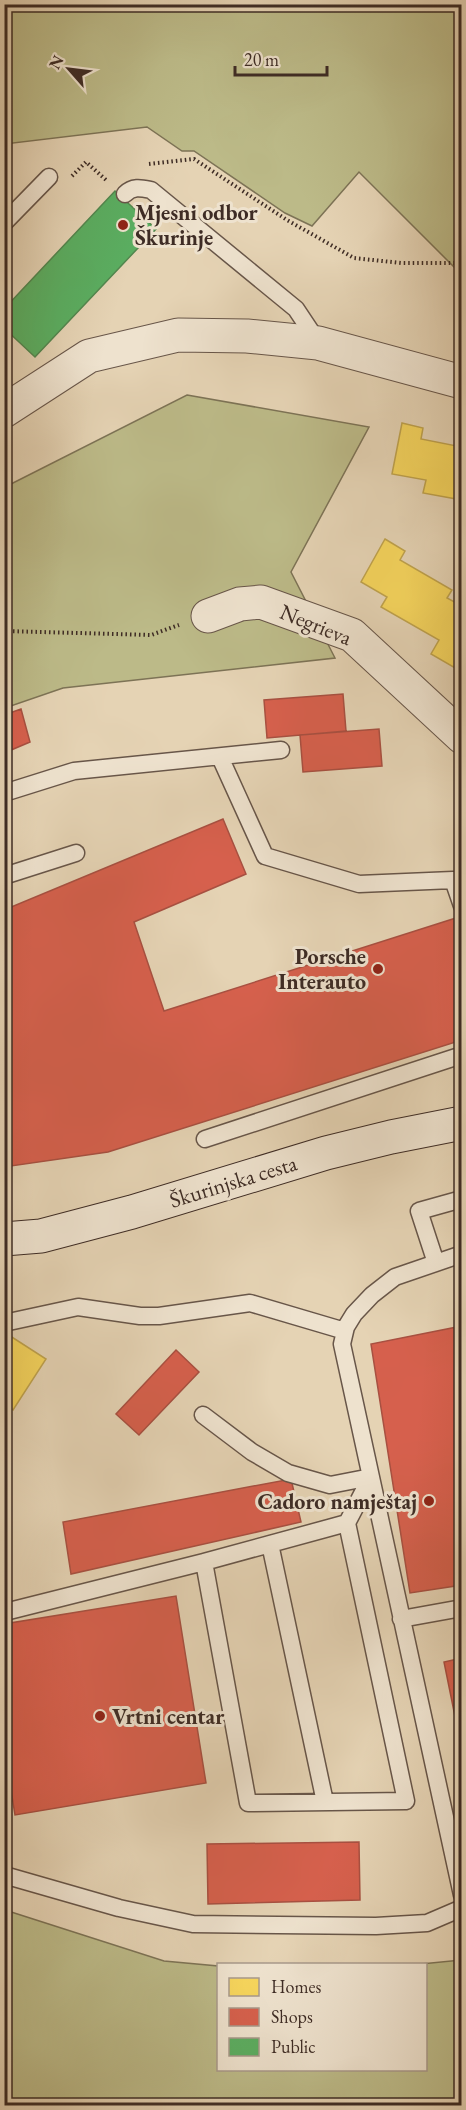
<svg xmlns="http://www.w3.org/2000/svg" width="466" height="2110" font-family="'EB Garamond',serif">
	<rect width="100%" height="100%" fill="#e5d3b4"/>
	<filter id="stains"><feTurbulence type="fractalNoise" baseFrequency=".00333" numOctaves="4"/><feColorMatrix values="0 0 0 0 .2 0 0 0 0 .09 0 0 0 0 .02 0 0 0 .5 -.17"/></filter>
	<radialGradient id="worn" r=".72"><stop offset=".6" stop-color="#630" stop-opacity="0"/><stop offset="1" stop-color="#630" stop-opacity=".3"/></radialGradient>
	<path fill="#bcba88" stroke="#7d7356" stroke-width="1.5" d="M4 5H461V274L359 172 312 226 285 213 194 151H182L147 127 5 144Z
		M187 395 369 427 291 572 335 658 63 688 5 708V487Z
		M5 1910 164 1961 218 1966 219 2070H426V1964H421L461 1960V2105H5Z"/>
	<path fill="#f6d55c" stroke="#bfa24c" stroke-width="1.5" d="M402 423 423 428 421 439 462 447V500L423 493 426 480 392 474Z
		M385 539 405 551 400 560 452 590 447 598 462 606V672L431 654 439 640 381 607 387 597 361 582Z
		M4 1332 46 1359 13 1410 4 1405Z"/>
	<path fill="#d6604d" stroke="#a85041" stroke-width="1.5" d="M343 694 346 731 267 738 264 700Z
		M21 709 30 742 4 753V715Z
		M379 729 382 766 303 772 300 735Z
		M223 819 246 874 134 922 164 1011 459 917 462 927V1040L108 1152 4 1167V910Z
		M462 1326V1585L410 1593 371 1344Z
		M176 1350 199 1372 139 1435 116 1414Z
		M291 1479 301 1522 71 1574 63 1522Z
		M176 1596 206 1783 15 1815 4 1746V1624Z
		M462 1658V1751L444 1662Z
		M359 1842 360 1900 208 1904 207 1844Z"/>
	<path fill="#5aae61" stroke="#52874f" stroke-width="1.5" d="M115 191 156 229 35 357 4 328V309Z"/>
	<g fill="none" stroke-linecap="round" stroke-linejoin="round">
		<g stroke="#685649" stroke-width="19">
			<path id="lane" d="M125 194C133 186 141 188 151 190L296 309 318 342
				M4 223 49 177
				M220 757 265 856 359 884 453 880 462 906
				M4 793 74 771 281 750
				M4 876 76 853
				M205 1139 462 1055
				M462 1254 395 1277 372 1295 354 1314 346 1327 342 1344 462 1895
				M436 1263 419 1211 462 1199
				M4 1323 78 1307 140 1316H159L250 1303 345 1331
				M203 1415 252 1452 288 1473 330 1485 371 1477
				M347 1523 406 1801 248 1803 204 1562 347 1523 371 1477
				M270 1544 325 1802
				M5 1612 204 1562
				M401 1619 462 1608
				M4 1875 119 1908 193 1924 376 1926 427 1923 462 1908"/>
		</g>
		<g stroke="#685649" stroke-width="35">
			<path id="street" d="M4 411 89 356 178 335 247 336 318 343 462 382
				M208 616 240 604 261 602 352 635 462 737"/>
		</g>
		<g stroke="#3e2c25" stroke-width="35">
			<path id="secondary" d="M4 1239 41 1236 132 1212 326 1153 391 1137 462 1123"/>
		</g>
		<path stroke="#3e2c25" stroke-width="4" stroke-dasharray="1.5 3" stroke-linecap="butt" d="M149 164 194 159 287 220 354 258 401 263H462
			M72 176 86 162 106 180
			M4 631 151 635 179 625"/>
		<use href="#lane" stroke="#eee2ce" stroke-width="16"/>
		<use href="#street" stroke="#eee2ce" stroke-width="33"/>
		<use href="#secondary" stroke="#eee2ce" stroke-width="33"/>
	</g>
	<g fill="#8f2418" stroke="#eee2ce" stroke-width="2">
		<circle cx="123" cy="225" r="6"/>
		<circle cx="378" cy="969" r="6"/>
		<circle cx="429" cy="1501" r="6"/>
		<circle cx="100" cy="1716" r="6"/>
	</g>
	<g text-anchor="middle" stroke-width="6" stroke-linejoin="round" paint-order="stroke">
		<g font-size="22" font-weight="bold" fill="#3e2c25" stroke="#eee2ce" text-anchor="start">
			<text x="135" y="220">Mjesni odbor<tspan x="135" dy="25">Škurinje</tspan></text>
			<text x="366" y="964" text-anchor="end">Porsche<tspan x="366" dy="25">Interauto</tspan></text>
			<text x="417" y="1509" text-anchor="end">Cadoro namještaj</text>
			<text x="112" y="1724">Vrtni centar</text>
		</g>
		<g font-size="22" fill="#3e2c25" stroke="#eee2ce">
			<text transform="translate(316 624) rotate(22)" y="8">Negrieva</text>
			<text transform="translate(233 1181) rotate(-17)" y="8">Škurinjska cesta</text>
		</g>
	</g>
	<rect width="466" height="2110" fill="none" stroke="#e5d3b4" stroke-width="24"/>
	<rect x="6" y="6" width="454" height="2098" fill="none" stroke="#3e2c25" stroke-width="3"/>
	<rect x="12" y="12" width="442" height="2086" fill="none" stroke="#3e2c25" stroke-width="1.5"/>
	<rect x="217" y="1963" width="210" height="108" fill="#eee2ce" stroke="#a8998a" stroke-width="1.5"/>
	<rect x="229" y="1978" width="30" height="18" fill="#f6d55c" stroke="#a8998a" stroke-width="1.5"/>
	<text x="271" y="1993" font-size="18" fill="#3e2c25">Homes</text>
	<rect x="229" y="2008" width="30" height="18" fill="#d6604d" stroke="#a8998a" stroke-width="1.5"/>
	<text x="271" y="2023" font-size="18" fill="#3e2c25">Shops</text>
	<rect x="229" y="2038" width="30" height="18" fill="#5aae61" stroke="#a8998a" stroke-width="1.5"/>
	<text x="271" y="2053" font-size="18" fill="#3e2c25">Public</text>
	<g transform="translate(69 69) rotate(298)" stroke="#eee2ce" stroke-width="4.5" paint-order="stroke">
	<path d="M0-4.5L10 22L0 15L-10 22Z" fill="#3e2c25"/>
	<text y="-9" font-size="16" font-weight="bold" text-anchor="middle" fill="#3e2c25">N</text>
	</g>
	<path d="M235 66v9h92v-9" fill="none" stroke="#3e2c25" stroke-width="3"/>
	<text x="244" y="66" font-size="18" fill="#3e2c25" stroke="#eee2ce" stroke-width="4.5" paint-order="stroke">20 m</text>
	<rect width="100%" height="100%" filter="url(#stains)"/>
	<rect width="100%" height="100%" fill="url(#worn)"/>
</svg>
